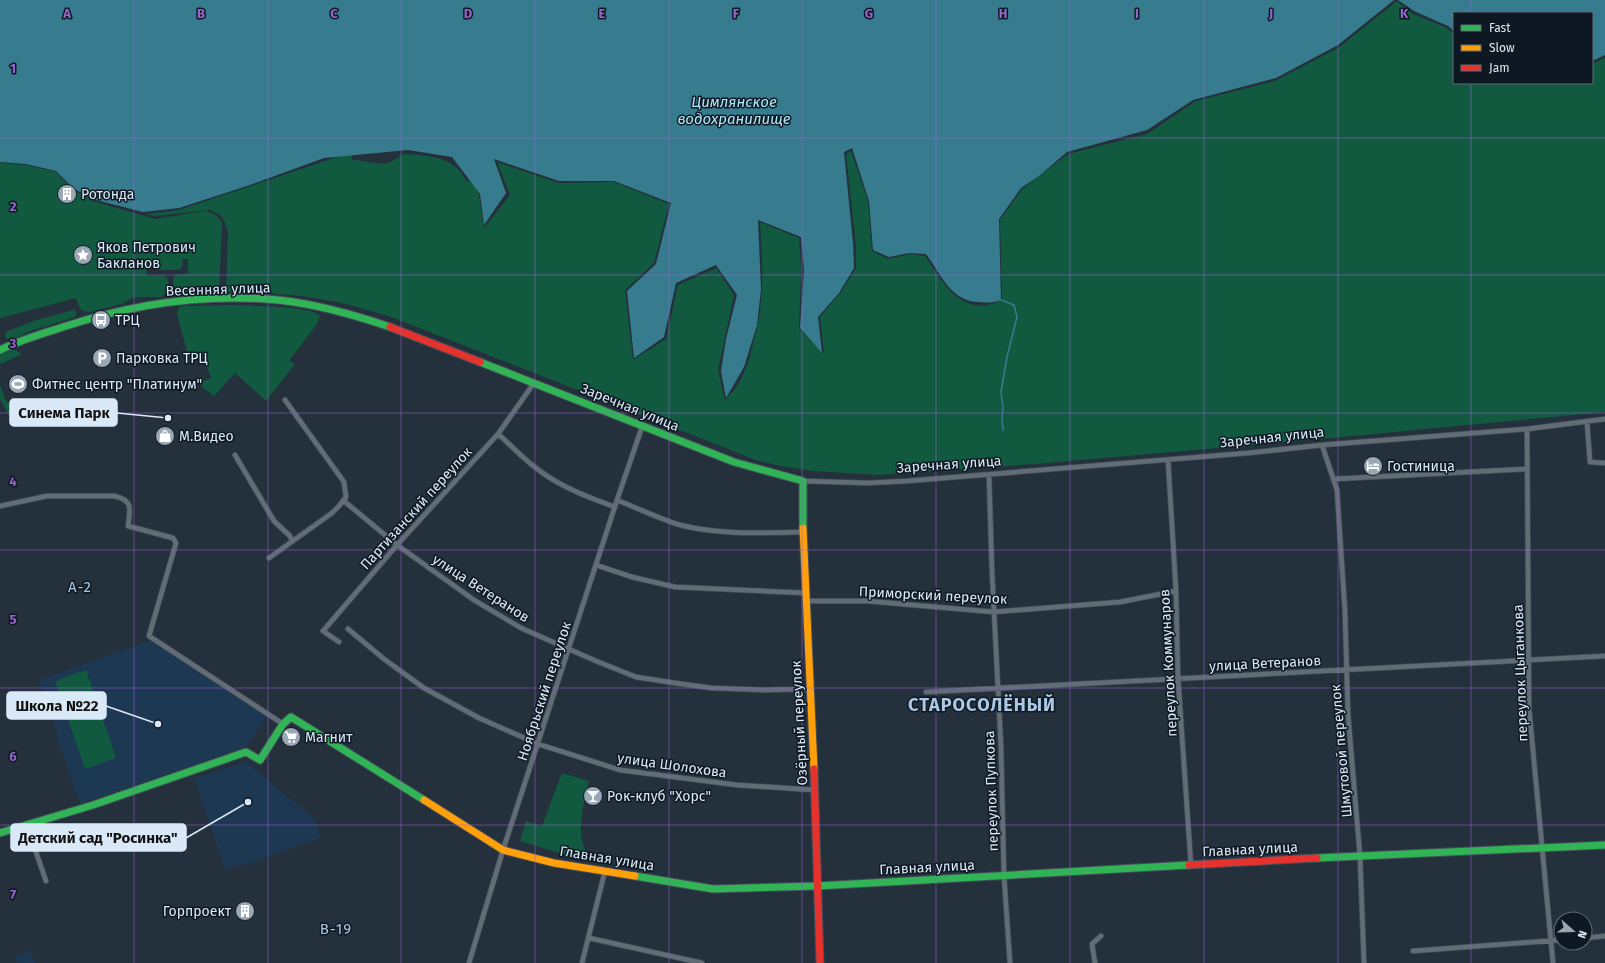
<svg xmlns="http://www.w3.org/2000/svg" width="1605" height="963" font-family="'Fira Sans',sans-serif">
	<rect width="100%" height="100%" fill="#24303c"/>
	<path fill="#1d3852" d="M151 640 267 717 246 747 80 804 55 732 57 731 39 680Z
		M246 762 315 819 321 838 241 866 240 864 225 869 194 778Z
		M30 950 35 963H17L15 956Z"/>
	<path fill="#115a40" d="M1397 1 1413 14 1447 28 1454 34V83H1545L1548 84 1549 83H1592V64L1605 58V412L1342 437 1035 464 879 475 813 471 781 466 756 460 394 318C378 313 362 308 346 304 308 295 265 292 226 292L228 233 224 220 219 214 210 210 155 216 147 214 179 210 352 152V160C373 160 384 171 402 154 426 155 455 156 466 181L474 182 479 195 484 228 510 195 497 162 559 183 614 182 669 204 654 263 625 290 633 360 666 339 678 285 716 268 734 295 718 370 725 401C730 394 737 387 741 379 747 368 750 356 753 344 765 303 763 265 760 222L799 238 801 269 799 329 824 354 820 317 841 292 856 268V246L846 154 851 151 868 201 872 251 888 259 910 254 925 256C945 285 962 319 1002 300L1000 220 1022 189 1068 154 1147 134 1196 101 1275 81 1338 48Z
		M0 163 26 165 56 172 72 189 93 201 155 219 206 211 216 215 222 223 219 293C207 294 174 301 173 284 173 281 173 279 175 275L188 273V259H183L182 268 177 270H160L156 265 146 266 147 276 165 275C169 279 169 285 168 291L161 297H142L132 298 121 304 90 312 83 311 80 308 76 298 0 318Z
		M238 305C253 306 313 306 320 316L317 324 289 361 295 364 266 401 235 373 214 396 201 386 203 381 211 378 204 358H195L188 355 177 314 179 307 183 306Z
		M74 310 77 313 75 317 30 331 12 340H9L5 337 6 332 36 320Z
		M12 349 21 353 20 355 0 364V354Z
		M0 385 6 401 18 407 24 405 25 407 8 414 0 399Z
		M86 670 116 758 85 769 55 681Z
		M562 773 589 781C585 797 580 816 581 834 581 844 588 851 586 861L520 841 526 821 542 826Z"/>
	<path fill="#377c8e" d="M0 0H1394L1338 45 1276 78 1193 100 1147 130 1067 152 1039 176 1021 188 999 219 1001 300C993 303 987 303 979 302 951 302 941 274 926 254L909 253 889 257 873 250 869 201 852 148 844 152 853 243 854 268 839 293 818 317 822 353 800 328 804 270 801 237 758 220 761 289 757 325 744 367 726 398 721 371 726 339 737 295 716 265 676 283 664 337 634 358 627 291 656 264 671 203 614 181H559L494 159 506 193 484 225 480 194 452 157 408 150 324 158 247 186 179 208 143 212 92 199 73 188 56 171 26 164 0 162Z
		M1398 0H1605V55L1592 61V13H1454V31L1448 26 1414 11Z"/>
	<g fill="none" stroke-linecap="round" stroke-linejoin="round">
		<path stroke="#377c8e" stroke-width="1.5" d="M1001 300 1014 305 1017 317 1007 357 1001 392 1003 408 1002 418 1003 430"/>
		<g stroke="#434e59" stroke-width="6">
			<path id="street" d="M1587 422 1590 462 1604 463
				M1527 429 1529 708 1553 963
				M498 434C512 446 524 460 540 471 561 487 590 498 615 507
				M1322 445 1337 490 1345 612 1348 714 1360 856 1364 963
				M235 455 274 521 290 536 292 541
				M1168 460 1176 591 1178 678 1191 865
				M989 475 992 572 1001 746 1004 876 1010 963
				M1334 479 1527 469
				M803 481 868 483 907 481 1248 453 1322 445 1527 429 1605 419
				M617 500C637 508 660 519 680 525 720 535 762 533 803 532
				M344 501 397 545 474 600 521 628 596 661 636 677 675 683 712 688 765 690 810 689
				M0 506 47 496H114C134 500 130 510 128 526L173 538 176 543 149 636 283 724
				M269 558 332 513 339 506 346 497 344 482 285 400
				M596 565 632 577 675 587 806 593
				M807 601H867L994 612 1120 602 1176 591
				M348 629 384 659 424 688 479 718 538 744 620 770 737 785 815 790
				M339 642 323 631 397 545 498 434 534 383
				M926 692 1605 656
				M27 826 46 881
				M589 938 702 963
				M1585 938 1605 936
				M1413 951 1561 940
				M469 963 503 850 617 500 642 427
				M582 963 605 871
				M1095 963 1092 944 1101 936"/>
		</g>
		<g stroke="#434e59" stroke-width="9">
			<path id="fast" d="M0 350C20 340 41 334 63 327 132 304 205 293 278 300 316 304 355 315 390 327
				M480 362 734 462 803 481V528
				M0 833 93 805 246 752 260 760 283 724 291 717 424 800
				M1317 858 1605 845
				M635 876 713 889 817 886 1189 865"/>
		</g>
		<g stroke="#434e59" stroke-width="9">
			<path id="slow" d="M803 528 814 769
				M424 800 503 850 554 863 635 876"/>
		</g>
		<g stroke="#434e59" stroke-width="9">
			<path id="jam" d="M390 327 480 362
				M814 769 820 963
				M1189 865 1317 858"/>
		</g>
		<use href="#street" stroke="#616c75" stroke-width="4.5"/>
		<use href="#fast" stroke="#30b455" stroke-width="7"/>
		<use href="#slow" stroke="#ff9f0a" stroke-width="7"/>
		<use href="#jam" stroke="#e5322d" stroke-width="7"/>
	</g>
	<path fill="none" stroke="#9865d0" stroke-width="1" stroke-opacity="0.55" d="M134 0V963M268 0V963M401 0V963M535 0V963M669 0V963M802 0V963M936 0V963M1070 0V963M1204 0V963M1338 0V963M1471 0V13M1471 83V963M0 138H1605M0 275H1605M0 413H1605M0 550H1605M0 688H1605M0 825H1605"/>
	<defs>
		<g id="building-disc" transform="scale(1)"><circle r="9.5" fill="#9aa8b6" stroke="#0e1822"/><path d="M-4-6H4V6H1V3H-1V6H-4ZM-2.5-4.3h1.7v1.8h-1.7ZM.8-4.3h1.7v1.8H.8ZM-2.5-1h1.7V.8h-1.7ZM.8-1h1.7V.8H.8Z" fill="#fff"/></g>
		<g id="sight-disc" transform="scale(1)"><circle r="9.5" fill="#9aa8b6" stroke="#0e1822"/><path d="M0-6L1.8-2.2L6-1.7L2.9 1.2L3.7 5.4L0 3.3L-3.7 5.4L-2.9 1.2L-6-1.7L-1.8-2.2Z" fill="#fff"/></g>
		<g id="bus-disc" transform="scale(1)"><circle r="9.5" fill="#9aa8b6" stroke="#0e1822"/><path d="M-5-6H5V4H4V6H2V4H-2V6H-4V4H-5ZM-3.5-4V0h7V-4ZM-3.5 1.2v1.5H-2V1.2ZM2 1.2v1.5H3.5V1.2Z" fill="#fff"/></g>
		<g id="parking-disc" transform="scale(1)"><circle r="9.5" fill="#9aa8b6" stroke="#0e1822"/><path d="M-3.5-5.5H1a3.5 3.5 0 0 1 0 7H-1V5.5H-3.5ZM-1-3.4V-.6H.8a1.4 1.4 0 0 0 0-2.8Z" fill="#fff"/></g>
		<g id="stadium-disc" transform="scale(1)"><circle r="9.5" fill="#9aa8b6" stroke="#0e1822"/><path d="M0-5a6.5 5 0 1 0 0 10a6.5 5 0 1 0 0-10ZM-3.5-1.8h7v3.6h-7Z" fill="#fff"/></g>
		<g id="shop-disc" transform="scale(1)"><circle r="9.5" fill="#9aa8b6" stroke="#0e1822"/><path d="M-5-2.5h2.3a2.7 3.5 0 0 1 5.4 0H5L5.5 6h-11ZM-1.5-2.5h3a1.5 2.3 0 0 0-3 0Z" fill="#fff"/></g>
		<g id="hotel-disc" transform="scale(1)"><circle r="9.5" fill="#9aa8b6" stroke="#0e1822"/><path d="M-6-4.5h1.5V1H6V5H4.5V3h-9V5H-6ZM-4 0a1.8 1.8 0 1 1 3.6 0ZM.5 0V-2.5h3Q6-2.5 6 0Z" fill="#fff"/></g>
		<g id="supermarket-disc" transform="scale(1)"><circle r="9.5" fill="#9aa8b6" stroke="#0e1822"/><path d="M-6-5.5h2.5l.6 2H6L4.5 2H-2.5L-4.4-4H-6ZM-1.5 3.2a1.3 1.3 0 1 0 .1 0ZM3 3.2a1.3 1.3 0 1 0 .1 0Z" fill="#fff"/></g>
		<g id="bar-disc" transform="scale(1)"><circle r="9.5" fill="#9aa8b6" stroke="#0e1822"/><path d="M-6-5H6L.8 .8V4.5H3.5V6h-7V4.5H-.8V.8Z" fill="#fff"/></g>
	</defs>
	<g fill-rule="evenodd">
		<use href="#building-disc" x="67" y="194"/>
		<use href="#sight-disc" x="83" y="255"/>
		<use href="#bus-disc" x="101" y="320"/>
		<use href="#parking-disc" x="102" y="358"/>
		<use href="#stadium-disc" x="18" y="384"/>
		<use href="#shop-disc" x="165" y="436"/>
		<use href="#hotel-disc" x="1373" y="466"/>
		<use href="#supermarket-disc" x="291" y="737"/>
		<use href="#bar-disc" x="593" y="796"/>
		<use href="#building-disc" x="245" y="911"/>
	</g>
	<g text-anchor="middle" stroke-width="3" stroke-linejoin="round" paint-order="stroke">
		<g font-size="14" fill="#dae9f7" stroke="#0e1822" text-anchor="start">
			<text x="81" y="199">Ротонда</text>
			<text x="97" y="252">Яков Петрович<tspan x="97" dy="16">Бакланов</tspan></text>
			<text x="115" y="325">ТРЦ</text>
			<text x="116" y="363">Парковка ТРЦ</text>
			<text x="32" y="389">Фитнес центр "Платинум"</text>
			<text x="179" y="441">М.Видео</text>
			<text x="1387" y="471">Гостиница</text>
			<text x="305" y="742">Магнит</text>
			<text x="607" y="801">Рок-клуб "Хорс"</text>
			<text x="231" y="916" text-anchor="end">Горпроект</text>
		</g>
		<g font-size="14" fill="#dae9f7" stroke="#0e1822">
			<text transform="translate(218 289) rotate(-2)" y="5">Весенняя улица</text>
			<text transform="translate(630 407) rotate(22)" y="5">Заречная улица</text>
			<text transform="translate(1272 437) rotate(-6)" y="5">Заречная улица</text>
			<text transform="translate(949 464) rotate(-4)" y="5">Заречная улица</text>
			<text transform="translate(416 508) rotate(-48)" y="5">Партизанский переулок</text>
			<text transform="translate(481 588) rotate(33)" y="5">улица Ветеранов</text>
			<text transform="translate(933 595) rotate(3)" y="5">Приморский переулок</text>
			<text transform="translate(1168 663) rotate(-93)" y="5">переулок Коммунаров</text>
			<text transform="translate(1265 663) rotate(-3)" y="5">улица Ветеранов</text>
			<text transform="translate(1520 673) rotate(-92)" y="5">переулок Цыганкова</text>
			<text transform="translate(544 691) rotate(-72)" y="5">Ноябрьский переулок</text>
			<text transform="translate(799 723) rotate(-93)" y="5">Озёрный переулок</text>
			<text transform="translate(1341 751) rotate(-95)" y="5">Шмутовой переулок</text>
			<text transform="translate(672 765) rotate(8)" y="5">улица Шолохова</text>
			<text transform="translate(991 791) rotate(-92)" y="5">переулок Пупкова</text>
			<text transform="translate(1250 849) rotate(-3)" y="5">Главная улица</text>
			<text transform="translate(607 858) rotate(9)" y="5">Главная улица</text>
			<text transform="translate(927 867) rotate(-3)" y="5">Главная улица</text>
		</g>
		<g font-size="15" font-style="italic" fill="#afeafb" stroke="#0e1822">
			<text x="734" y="107">Цимлянское<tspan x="734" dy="17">водохранилище</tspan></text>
		</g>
		<g font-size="15" letter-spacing="1" fill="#acc8e4" stroke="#0e1822">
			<text x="80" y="592">А-2</text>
			<text x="336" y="934">В-19</text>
		</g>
		<g font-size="18" font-weight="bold" letter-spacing="1" fill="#acc8e4" stroke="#0e1822">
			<text x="982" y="711">СТАРОCОЛЁНЫЙ</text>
		</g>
	</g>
	<g font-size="13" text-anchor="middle" font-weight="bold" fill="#9865d0" stroke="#0e1822" stroke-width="3" stroke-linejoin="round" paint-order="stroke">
		<text x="67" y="18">A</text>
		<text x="201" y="18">B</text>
		<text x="334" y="18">C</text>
		<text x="468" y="18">D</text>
		<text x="602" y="18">E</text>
		<text x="736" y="18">F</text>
		<text x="869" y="18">G</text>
		<text x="1003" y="18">H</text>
		<text x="1137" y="18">I</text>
		<text x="1271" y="18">J</text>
		<text x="1404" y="18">K</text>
		<text x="13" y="73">1</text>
		<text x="13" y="211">2</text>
		<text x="13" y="348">3</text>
		<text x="13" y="486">4</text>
		<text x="13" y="624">5</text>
		<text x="13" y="761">6</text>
		<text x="13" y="899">7</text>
	</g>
	<path fill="none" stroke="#dae9f7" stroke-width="1.5" d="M168 418L117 413M158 724L106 706M248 802L186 838"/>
	<g fill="#dae9f7" stroke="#0e1822" stroke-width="1.5">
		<circle cx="168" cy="418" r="4"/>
		<circle cx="158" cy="724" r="4"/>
		<circle cx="248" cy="802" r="4"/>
	</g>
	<g fill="#dae9f7" stroke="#dae9f7" stroke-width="1.5">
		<rect x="10" y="399" width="107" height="27" rx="4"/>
		<rect x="7" y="692" width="99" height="27" rx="4"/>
		<rect x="11" y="824" width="175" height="27" rx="4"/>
	</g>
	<g font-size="15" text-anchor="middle" font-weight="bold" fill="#111">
		<text x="64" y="418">Синема Парк</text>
		<text x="57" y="711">Школа №22</text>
		<text x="98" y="843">Детский сад "Росинка"</text>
	</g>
	<rect x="1453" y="12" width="140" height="72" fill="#0e1822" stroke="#606c77"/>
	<rect x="1461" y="25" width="20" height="6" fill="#30b455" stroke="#606c77"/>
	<text x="1489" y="32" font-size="12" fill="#dae9f7">Fast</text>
	<rect x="1461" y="45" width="20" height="6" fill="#ff9f0a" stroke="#606c77"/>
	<text x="1489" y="52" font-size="12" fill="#dae9f7">Slow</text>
	<rect x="1461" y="65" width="20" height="6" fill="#e5322d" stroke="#606c77"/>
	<text x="1489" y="72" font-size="12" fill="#dae9f7">Jam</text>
	<g transform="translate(1573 931) rotate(110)"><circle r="19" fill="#0e1822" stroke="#606c77"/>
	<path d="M0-3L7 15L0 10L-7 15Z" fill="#9aa8b6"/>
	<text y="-6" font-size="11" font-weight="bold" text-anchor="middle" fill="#dae9f7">N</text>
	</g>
</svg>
